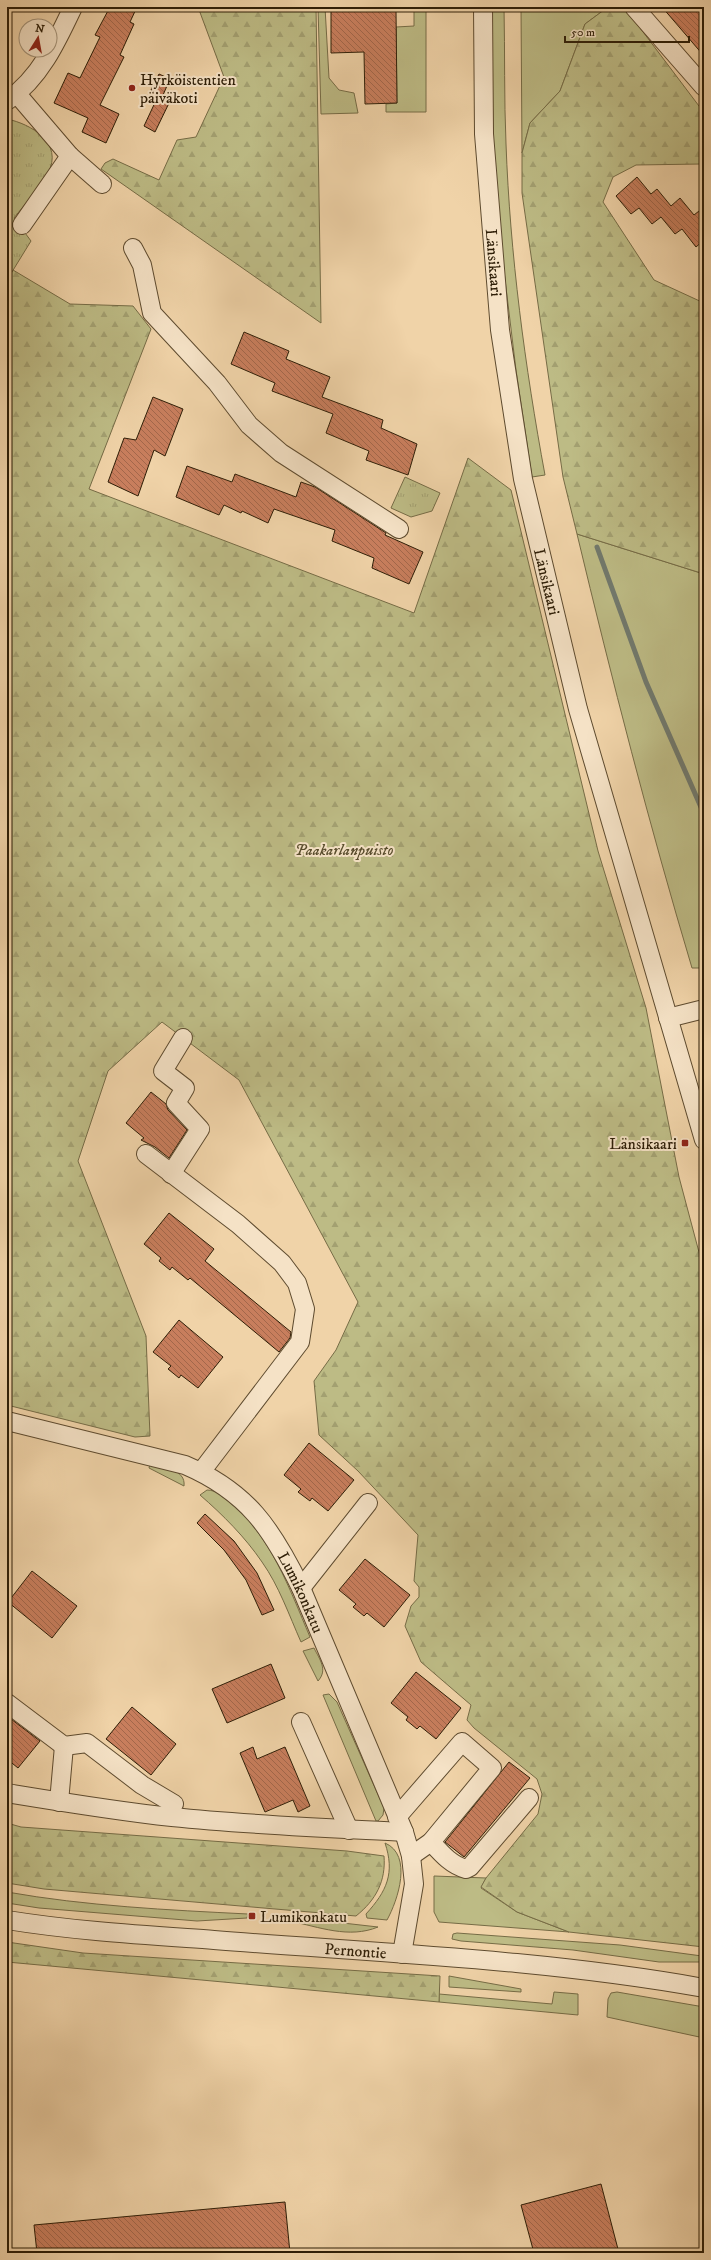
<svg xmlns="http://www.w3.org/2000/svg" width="711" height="2260" font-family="'IM FELL DW Pica',serif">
	<defs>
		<pattern id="forest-firs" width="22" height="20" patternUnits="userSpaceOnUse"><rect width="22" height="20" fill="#bdbb85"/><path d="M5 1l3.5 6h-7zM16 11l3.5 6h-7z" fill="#a3a071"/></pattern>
		<pattern id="park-tufts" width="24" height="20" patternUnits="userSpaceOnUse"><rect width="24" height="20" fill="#bdbb85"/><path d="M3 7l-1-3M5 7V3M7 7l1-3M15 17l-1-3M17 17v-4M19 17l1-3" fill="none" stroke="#a3a071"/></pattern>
		<pattern id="building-back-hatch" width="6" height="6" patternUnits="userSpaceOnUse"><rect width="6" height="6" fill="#c87e5d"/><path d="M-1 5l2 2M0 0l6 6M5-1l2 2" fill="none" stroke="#a3674b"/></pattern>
	</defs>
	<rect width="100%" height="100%" fill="#f0d3a8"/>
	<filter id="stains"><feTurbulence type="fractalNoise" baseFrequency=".005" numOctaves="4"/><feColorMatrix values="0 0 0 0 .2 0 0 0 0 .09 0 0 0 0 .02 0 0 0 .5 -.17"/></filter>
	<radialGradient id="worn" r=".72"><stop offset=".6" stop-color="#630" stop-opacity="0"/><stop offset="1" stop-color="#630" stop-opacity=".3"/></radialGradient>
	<path fill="#bdbb85" stroke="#766c46" d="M318 7H325L329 78 339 90 354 93 358 113 321 114Z
		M416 7H426V112H386V104L397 103 396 27 414 26V8Z
		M491 7H504C505 53 504 98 506 144 510 254 525 367 545 475L532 477 516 370 500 238 493 141Z
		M521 7H624L625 8 608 7 585 24 560 91 530 123 522 153Z
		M577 534 704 574V968H692C649 824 612 680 577 534Z
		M150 1464C163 1468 186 1469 184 1486L149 1468Z
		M207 1490C216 1490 221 1496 228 1501 271 1535 289 1588 310 1637L301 1642C289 1615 279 1586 262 1562 245 1537 223 1515 200 1495Z
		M314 1648C320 1660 328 1670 318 1681L303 1651Z
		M329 1694 337 1702 384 1808 383 1815 378 1821H376L323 1695Z
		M385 1843C413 1855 398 1900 387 1920L367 1918 366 1914C387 1891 395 1873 385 1843Z
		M434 1876 486 1878 481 1888 517 1912 569 1932 439 1922 434 1912Z
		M7 1892C86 1906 168 1910 248 1914L247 1918 197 1921 39 1908 7 1903Z
		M290 1917 378 1927C349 1939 319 1927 290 1921Z
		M457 1933 620 1945 702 1956 701 1962H659L573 1950 461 1941 452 1939 453 1934Z
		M449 1976 521 1989V1992L449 1987Z
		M554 1992 578 1994V2015L439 2002V1994L552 2004Z
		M617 1992 704 2007V2038L607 2017 608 1999 611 1993Z"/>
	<path fill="url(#forest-firs)" stroke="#766c46" d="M198 7H316L321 323 101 169 105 163 113 159 159 180 177 140 196 137 224 77Z
		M608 7 625 8 702 110C707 123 707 151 701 164L636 165 613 177 603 202 654 280 704 303V574L577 534 563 477 522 193V153L530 123 560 91 585 24Z
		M13 270 70 304 133 306 151 329 89 489 414 613 468 458 511 490 598 851 646 1008 679 1177 704 1271V1947L569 1932 517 1912 481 1887 486 1878 538 1814 542 1794 537 1779 474 1728 467 1720 471 1705 421 1662 405 1626 411 1606 419 1597V1587L414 1581 418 1535 358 1471 319 1435 314 1381 336 1350 358 1302 239 1080 162 1022 108 1071 78 1161 146 1336 150 1436 135 1437 7 1405V280Z
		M7 1823 21 1827 347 1851 384 1856C386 1881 376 1900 356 1916L44 1889 7 1883Z
		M7 1942 83 1953 440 1976 439 2002 7 1962Z"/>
	<path fill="url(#park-tufts)" stroke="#766c46" d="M7 119C31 124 64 143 48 173 39 189 25 204 14 218L31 241 7 280Z
		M405 477 440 493 432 511 411 517 391 508Z"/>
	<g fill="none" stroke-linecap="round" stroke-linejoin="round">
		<path stroke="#71796d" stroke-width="5" d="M597 547 646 682 704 814"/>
	</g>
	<path fill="url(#building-back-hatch)" stroke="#2e1e07" d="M110 7H137L130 22 134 24 120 55 124 57 100 105 119 114 106 143 82 132 88 118 54 103 68 73 80 78 100 37 95 35Z
		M331 7H375V11H396L397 103 365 104 364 52 331 53Z
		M662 7H704V56Z
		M159 74 170 79 163 95 171 99 155 132 144 126 159 94 151 90Z
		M637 177 651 194 657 189 671 206 680 198 694 215 704 207V240L696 247 682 229 675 234 661 217 652 224 639 208 631 214 616 196Z
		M244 332 289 351 286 359 330 377 322 397 383 420 381 428 417 444 408 475 366 460 369 451 326 433 333 414 272 391 275 383 231 364Z
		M153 397 183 409 165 456 154 450 138 496 108 482 124 438 136 440Z
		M187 466 232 482 235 474 296 497 301 482 315 487 386 533 385 535 423 552 409 584 372 568 374 558 332 541 335 530 274 509 268 523 242 511 241 513 224 505 219 515 176 497Z
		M151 1092 166 1104 168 1110 187 1130 169 1158 155 1147 141 1140 144 1138 126 1123Z
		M169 1213 214 1249 205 1261 291 1332 290 1338 279 1352 190 1278 188 1280 172 1267 170 1270 159 1261 161 1258 144 1244Z
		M179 1320 223 1357 198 1388 181 1375 179 1378 168 1369 171 1366 153 1352Z
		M309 1443 354 1480 328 1511 312 1498 310 1501 298 1492 301 1489 284 1475Z
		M205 1514 234 1541 257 1573 274 1610 262 1615 246 1580 224 1550 197 1523Z
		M365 1559 410 1595 384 1627 367 1613 364 1616 353 1607 356 1604 339 1590Z
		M32 1571 77 1606 52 1638 8 1602Z
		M271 1664 285 1698 227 1723 212 1689Z
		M416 1672 461 1708 436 1739 420 1726 417 1729 406 1720 408 1717 391 1703Z
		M132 1707 176 1744 151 1775 106 1739Z
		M7 1716 40 1741 18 1768 7 1759Z
		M253 1747 257 1759 285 1747 310 1806 298 1812 293 1800 265 1812 240 1753Z
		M509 1762 530 1778 464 1857 445 1842Z
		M601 2184 619 2253H534L521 2205Z
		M285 2202 290 2253H37L34 2225Z"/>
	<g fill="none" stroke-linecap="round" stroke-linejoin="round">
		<g stroke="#5e4b2f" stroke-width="20">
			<g id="minor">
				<path id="s1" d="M483 7 484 134 500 330 523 479 578 709 704 1140"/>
				<path d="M634 7 704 87"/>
				<path d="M17 94 70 156 22 225"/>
				<path d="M8 100C40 78 57 41 73 7"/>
				<path d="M70 156 102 184"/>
				<path d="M133 248 142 265 152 313 217 383 249 425 281 453 399 529"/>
				<path d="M668 1018 704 1009"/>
				<path d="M146 1154 238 1224 282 1263 297 1283 305 1309 300 1342 201 1472"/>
				<path d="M171 1174 200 1129 176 1103 185 1088 163 1071 183 1038"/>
				<path id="s2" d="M7 1421 185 1465C248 1492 272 1529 301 1588L404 1832 411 1856 414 1884 402 1954"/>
				<path d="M301 1588 368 1503"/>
				<path d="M7 1703 64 1746 87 1743 142 1785 174 1804"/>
				<path d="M301 1722 349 1830"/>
				<path d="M7 1793C62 1802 116 1811 172 1817 249 1825 326 1828 404 1832"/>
				<path d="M59 1802 64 1746"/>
				<path d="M397 1817 462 1742 492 1768 431 1842 411 1856"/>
				<path d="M431 1842C441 1853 451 1865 466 1869L470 1867 529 1798"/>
				<path id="s3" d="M7 1920C75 1931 145 1935 214 1940 378 1953 542 1959 704 1988"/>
			</g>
		</g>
		<use href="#minor" stroke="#f5e2c6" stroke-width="18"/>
	</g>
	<g fill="#8f2418" stroke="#f5e2c6" stroke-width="1.5">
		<circle cx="132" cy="88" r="4"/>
		<rect x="681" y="1139" width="8" height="8" rx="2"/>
		<rect x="248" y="1912" width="8" height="8" rx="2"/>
	</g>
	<g text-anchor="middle" stroke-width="4" stroke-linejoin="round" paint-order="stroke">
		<g font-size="16" fill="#2e1e07" stroke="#f5e2c6" text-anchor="start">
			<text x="140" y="85">Hyrköistentien<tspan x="140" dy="18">päiväkoti</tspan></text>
			<text x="677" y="1149" text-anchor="end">Länsikaari</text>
			<text x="260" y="1922">Lumikonkatu</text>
		</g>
		<g font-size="16" fill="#2e1e07" stroke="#f5e2c6">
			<text dy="6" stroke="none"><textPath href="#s1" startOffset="256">Länsikaari</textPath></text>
			<text dy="6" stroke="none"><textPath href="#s1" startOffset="580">Länsikaari</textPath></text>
			<text dy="6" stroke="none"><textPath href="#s2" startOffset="361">Lumikonkatu</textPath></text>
			<text dy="6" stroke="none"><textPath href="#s3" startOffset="350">Pernontie</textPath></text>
		</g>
		<g font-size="16" font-style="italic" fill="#594d2d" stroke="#f5e2c6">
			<text x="344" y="855">Paakarlanpuisto</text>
		</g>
	</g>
	<rect width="711" height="2260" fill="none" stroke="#f0d3a8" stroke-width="24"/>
	<rect x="8" y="8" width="695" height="2244" fill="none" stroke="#2e1e07" stroke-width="2"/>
	<rect x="12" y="12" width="687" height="2236" fill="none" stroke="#2e1e07"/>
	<g transform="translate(38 38) rotate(11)"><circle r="19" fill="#f5e2c6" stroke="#a5947a"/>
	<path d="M0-3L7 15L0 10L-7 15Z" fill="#8f2418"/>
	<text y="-6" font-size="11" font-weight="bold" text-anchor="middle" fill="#2e1e07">N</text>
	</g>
	<path d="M565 36v6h124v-6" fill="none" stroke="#2e1e07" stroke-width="2"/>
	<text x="571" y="36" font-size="12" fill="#2e1e07" stroke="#f5e2c6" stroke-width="3" paint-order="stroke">50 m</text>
	<rect width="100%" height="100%" filter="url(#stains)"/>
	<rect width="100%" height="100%" fill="url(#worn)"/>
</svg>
